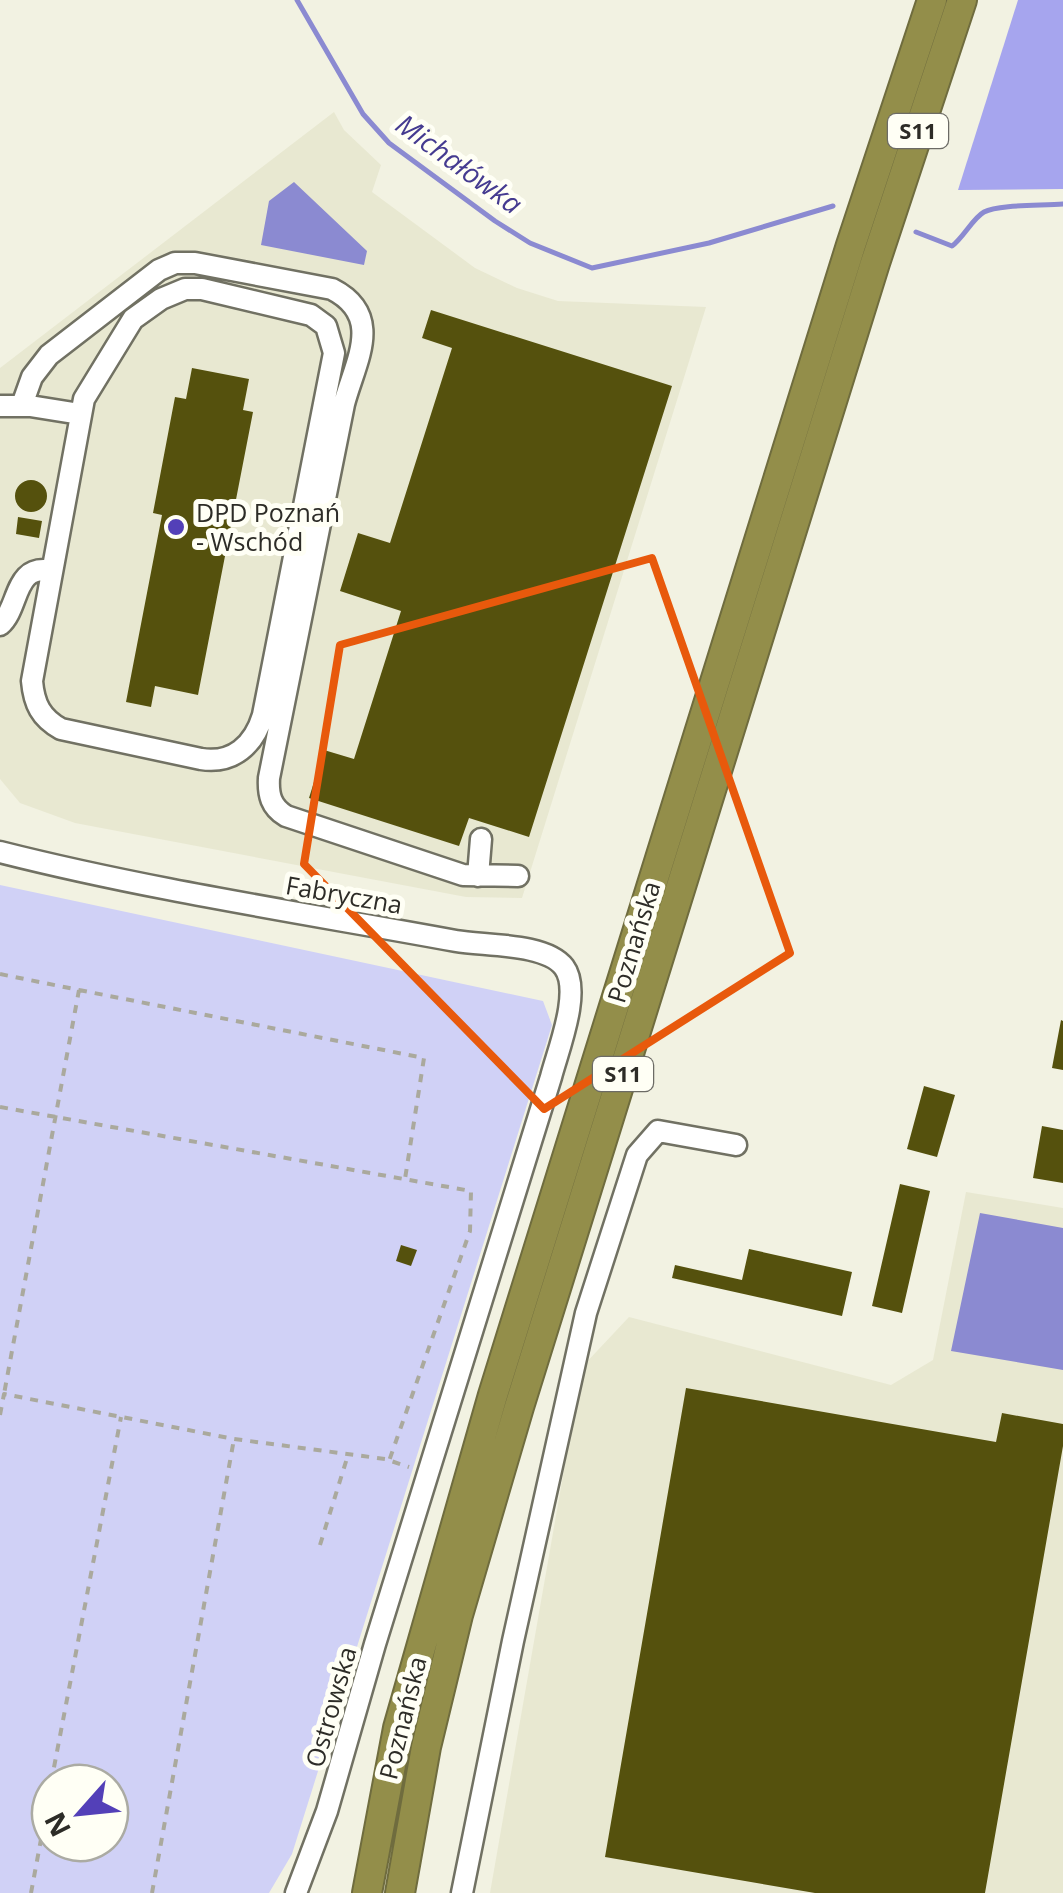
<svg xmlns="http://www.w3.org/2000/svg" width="1063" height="1893" font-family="'Open Sans',sans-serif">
	<rect width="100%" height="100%" fill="#f2f2e2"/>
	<path fill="#e8e8d1" d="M334 112 344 130 381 165 372 192 475 268 517 288 558 301 706 307 522 898 466 897 75 823 20 803 0 779V368Z
		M966 1192 1063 1208V1893H490L582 1367 629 1317 891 1385 933 1360Z"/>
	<path fill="#d0d1f6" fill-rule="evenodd" d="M0 885 543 1001 552 1025 292 1854 269 1893H0ZM50 1783H110V1843H50Z"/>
	<path fill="#a6a5ee" d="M1018 0H1063V189L958 190Z"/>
	<path fill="#8b8ad1" d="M294 182 367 251 364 265 261 245 269 201Z
		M980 1213 1063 1228V1370L951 1351Z"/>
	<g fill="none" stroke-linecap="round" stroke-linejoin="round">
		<path stroke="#8b8ad1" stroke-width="5" d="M297 0 363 114 389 143 495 221 530 243 592 268 709 243 833 206
			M916 232 952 246C963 238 973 218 984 212 999 204 1044 206 1063 204"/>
	</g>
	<path fill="#55510d" d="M431 310 672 386 529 837 469 818 459 846 309 798 324 750 354 759 401 611 340 591 358 533 390 543 452 348 422 338Z
		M192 368 249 379 243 410 253 412 198 695 155 686 151 707 126 702 162 515 153 513 175 397 186 399Z
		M15 496a16 16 0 1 1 32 0a16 16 0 1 1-32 0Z
		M18 517 42 521 39 538 16 534Z
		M1061 1020 1063 1021V1070L1052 1068Z
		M924 1086 955 1095 937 1157 907 1149Z
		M1042 1126 1063 1130V1183L1033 1178Z
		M900 1184 930 1191 902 1313 872 1306Z
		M401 1245 417 1250 411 1266 396 1261Z
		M749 1249 852 1272 842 1316 672 1278 675 1265 742 1280Z
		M686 1388 996 1442 1002 1413 1063 1424V1446L985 1893H815L605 1857Z"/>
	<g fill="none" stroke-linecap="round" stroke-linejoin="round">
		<g stroke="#717163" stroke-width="25">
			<path id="minor" d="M185 289H202L311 315 326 326 334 353 263 715C254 745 233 764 201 759L61 729C41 718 34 704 32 681L84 399 133 319 161 299Z
				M22 405 32 377 49 355 159 270 175 263H195L332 289C385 316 355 362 344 404L269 778C268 795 271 807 286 816L463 875 518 876
				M0 406H30L80 414
				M0 625C20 608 13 563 52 571
				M0 852C150 890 304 913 456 941 485 946 546 943 564 967 582 991 558 1050 551 1077L375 1644 327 1811 296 1893
				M478 876 481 839
				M462 1893 513 1641 586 1313 637 1155 658 1131 736 1145"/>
		</g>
		<g stroke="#6f6c3e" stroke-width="32">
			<path id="highway" d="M367 1893 398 1728 493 1395 851 245 932 0
				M400 1893 426 1747 458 1615 519 1407 875 263 962 0"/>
		</g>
		<path stroke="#aaa99d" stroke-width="4" stroke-dasharray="8 8" stroke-linecap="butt" d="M0 974 79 990 4 1394
			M79 990 424 1058 405 1179
			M0 1107 471 1191 470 1231 389 1461
			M0 1415 4 1394 234 1439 385 1459 409 1467
			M320 1545 348 1455
			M51 1783 121 1417
			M31 1893 50 1791
			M152 1893 234 1439"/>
		<use href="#minor" stroke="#fff" stroke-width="20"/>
		<use href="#highway" stroke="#938e4a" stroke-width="28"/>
	</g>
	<path fill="none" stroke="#e8590c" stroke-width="8" stroke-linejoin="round" d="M652 558 790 953 544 1109 304 864 340 645Z"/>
	<circle fill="#5340b8" stroke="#fffff5" stroke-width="4" cx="176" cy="527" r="10"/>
	<g text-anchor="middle" stroke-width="10" stroke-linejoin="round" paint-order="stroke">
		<g fill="#fffff5" stroke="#6c6b65" stroke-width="2.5">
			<rect x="888" y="114" width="60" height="34" rx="8"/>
			<rect x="593" y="1057" width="60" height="34" rx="8"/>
		</g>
		<g font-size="22" font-weight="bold" fill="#2d2c27">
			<text x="918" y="139">S11</text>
			<text x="623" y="1082">S11</text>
		</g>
		<g font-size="25" fill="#2d2c27" stroke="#fffff5" text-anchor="start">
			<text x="196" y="522">DPD Poznań<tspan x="196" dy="29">- Wschód</tspan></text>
		</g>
		<g font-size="25" fill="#2d2c27" stroke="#fffff5">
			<text transform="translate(344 895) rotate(10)" y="9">Fabryczna</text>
			<text transform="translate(634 942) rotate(-73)" y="9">Poznańska</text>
			<text transform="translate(331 1707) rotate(-74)" y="9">Ostrowska</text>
			<text transform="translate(403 1718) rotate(-76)" y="9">Poznańska</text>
		</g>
		<g font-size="28" font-style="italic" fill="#453b90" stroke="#fffff5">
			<text transform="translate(459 164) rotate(36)" y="10">Michałówka</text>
		</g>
	</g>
	<g transform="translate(80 1813) rotate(243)"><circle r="48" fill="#fffff5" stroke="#ababa3" stroke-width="2.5"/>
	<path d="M0-8L18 38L0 25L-18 38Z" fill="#5340b8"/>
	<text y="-15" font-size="28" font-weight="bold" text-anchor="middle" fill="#2d2c27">N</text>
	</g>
</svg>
